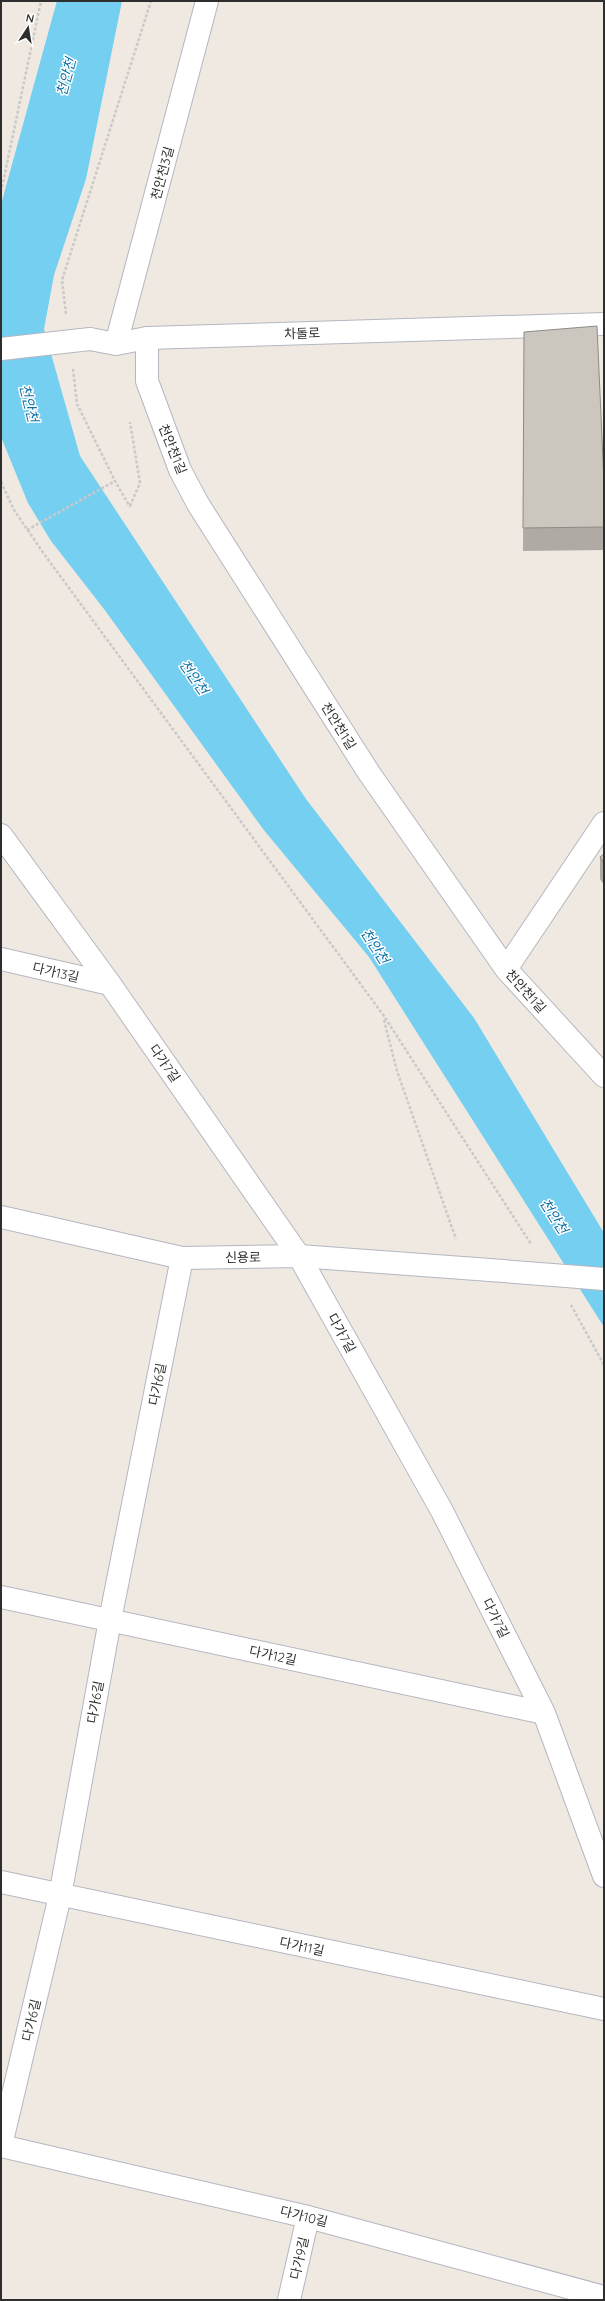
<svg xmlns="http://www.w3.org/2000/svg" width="605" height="2301" font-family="Quicksand,'Noto Sans KR',sans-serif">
	<rect width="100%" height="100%" fill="#efe9e1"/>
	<path fill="#75cff0" d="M85 1H122L86 179 54 275 44 329 80 456 306 799 474 1018 604 1233V1327L369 957 263 829 104 609 51 541 28 503 1 437V215L54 139Z"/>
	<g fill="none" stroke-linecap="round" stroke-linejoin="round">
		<path stroke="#75cff0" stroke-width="58" d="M24 230 87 1"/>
		<g stroke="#b4b7c1" stroke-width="24">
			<path id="minor" d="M147 338V381L180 470 198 504 369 773 506 969 604 1076
				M1 835 110 984 299 1256 442 1511 544 1713 604 1876
				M1 959 110 984
				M506 969 604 823
				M1 1597 544 1713
				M1 1882 604 2009
				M1 2145 60 1896 110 1620 182 1258
				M1 2146 308 2217 604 2297
				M289 2300 308 2217"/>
		</g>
		<g stroke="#b4b7c1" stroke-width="24">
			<path id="tertiary" d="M90 339 116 344 147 338 604 324
				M116 344 207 1
				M1 1217 182 1258 299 1256 490 1270"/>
		</g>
		<path stroke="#c9c9c9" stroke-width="2.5" stroke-dasharray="3 2" stroke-linecap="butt" d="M1 192 41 1
			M66 314 62 280 151 1
			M73 369 77 404 115 481 130 507
			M1 482 14 510 44 554 384 1016 531 1244
			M130 506 140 483 130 422
			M27 530 115 481
			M384 1020 397 1071 456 1239
			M571 1305 604 1365"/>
		<use href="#minor" stroke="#fff" stroke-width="22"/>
		<use href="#tertiary" stroke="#fff" stroke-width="22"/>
		<g stroke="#b4b7c1" stroke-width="24" stroke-linecap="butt">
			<path id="tertiary-bridge" d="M1 349 90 339
				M490 1270 604 1279"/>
		</g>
		<use href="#tertiary-bridge" stroke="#fff" stroke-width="22"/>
	</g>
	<path fill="#afaba4" d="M524 332 604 483V550L523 551Z
		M604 854V885L600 879V857Z"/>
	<path fill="#cbc7bf" stroke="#8e8b86" d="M597 326 604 483V527L523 528 524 332Z
		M604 854V863L600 857Z"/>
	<g text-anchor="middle" stroke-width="3" stroke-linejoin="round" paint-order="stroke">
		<g font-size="13" fill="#2e2e2e" stroke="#fff">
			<text transform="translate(162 173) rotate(-75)" y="5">천안천3길</text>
			<text transform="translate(302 333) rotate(-2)" y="5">차돌로</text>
			<text transform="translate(173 449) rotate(68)" y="5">천안천1길</text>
			<text transform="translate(339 726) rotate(58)" y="5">천안천1길</text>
			<text transform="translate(56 972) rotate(13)" y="5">다가13길</text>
			<text transform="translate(526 991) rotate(48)" y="5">천안천1길</text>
			<text transform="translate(165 1063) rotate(55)" y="5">다가7길</text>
			<text transform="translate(243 1257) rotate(-1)" y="5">신용로</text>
			<text transform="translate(342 1333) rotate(61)" y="5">다가7길</text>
			<text transform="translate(157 1384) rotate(-79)" y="5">다가6길</text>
			<text transform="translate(496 1618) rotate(63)" y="5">다가7길</text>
			<text transform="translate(273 1655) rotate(12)" y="5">다가12길</text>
			<text transform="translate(95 1702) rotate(-80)" y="5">다가6길</text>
			<text transform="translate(302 1946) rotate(12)" y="5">다가11길</text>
			<text transform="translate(31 2020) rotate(-77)" y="5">다가6길</text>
			<text transform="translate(304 2216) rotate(14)" y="5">다가10길</text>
			<text transform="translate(299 2258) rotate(-77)" y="5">다가9길</text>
		</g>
		<g font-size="14" font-style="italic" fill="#0d6fa3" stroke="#fff">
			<text transform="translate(66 77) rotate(-75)" y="5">천안천</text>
			<text transform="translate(29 403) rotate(76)" y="5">천안천</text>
			<text transform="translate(194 677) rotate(55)" y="5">천안천</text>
			<text transform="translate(375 946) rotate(57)" y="5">천안천</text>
			<text transform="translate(554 1216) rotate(57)" y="5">천안천</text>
		</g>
	</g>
	<rect width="605" height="2301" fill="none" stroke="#2e2e2e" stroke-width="4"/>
	<g transform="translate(28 28) rotate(12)" stroke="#ffffff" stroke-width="3" paint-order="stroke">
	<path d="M0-3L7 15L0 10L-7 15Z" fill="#2e2e2e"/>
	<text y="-6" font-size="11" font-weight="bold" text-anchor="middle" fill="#2e2e2e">N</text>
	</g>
</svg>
